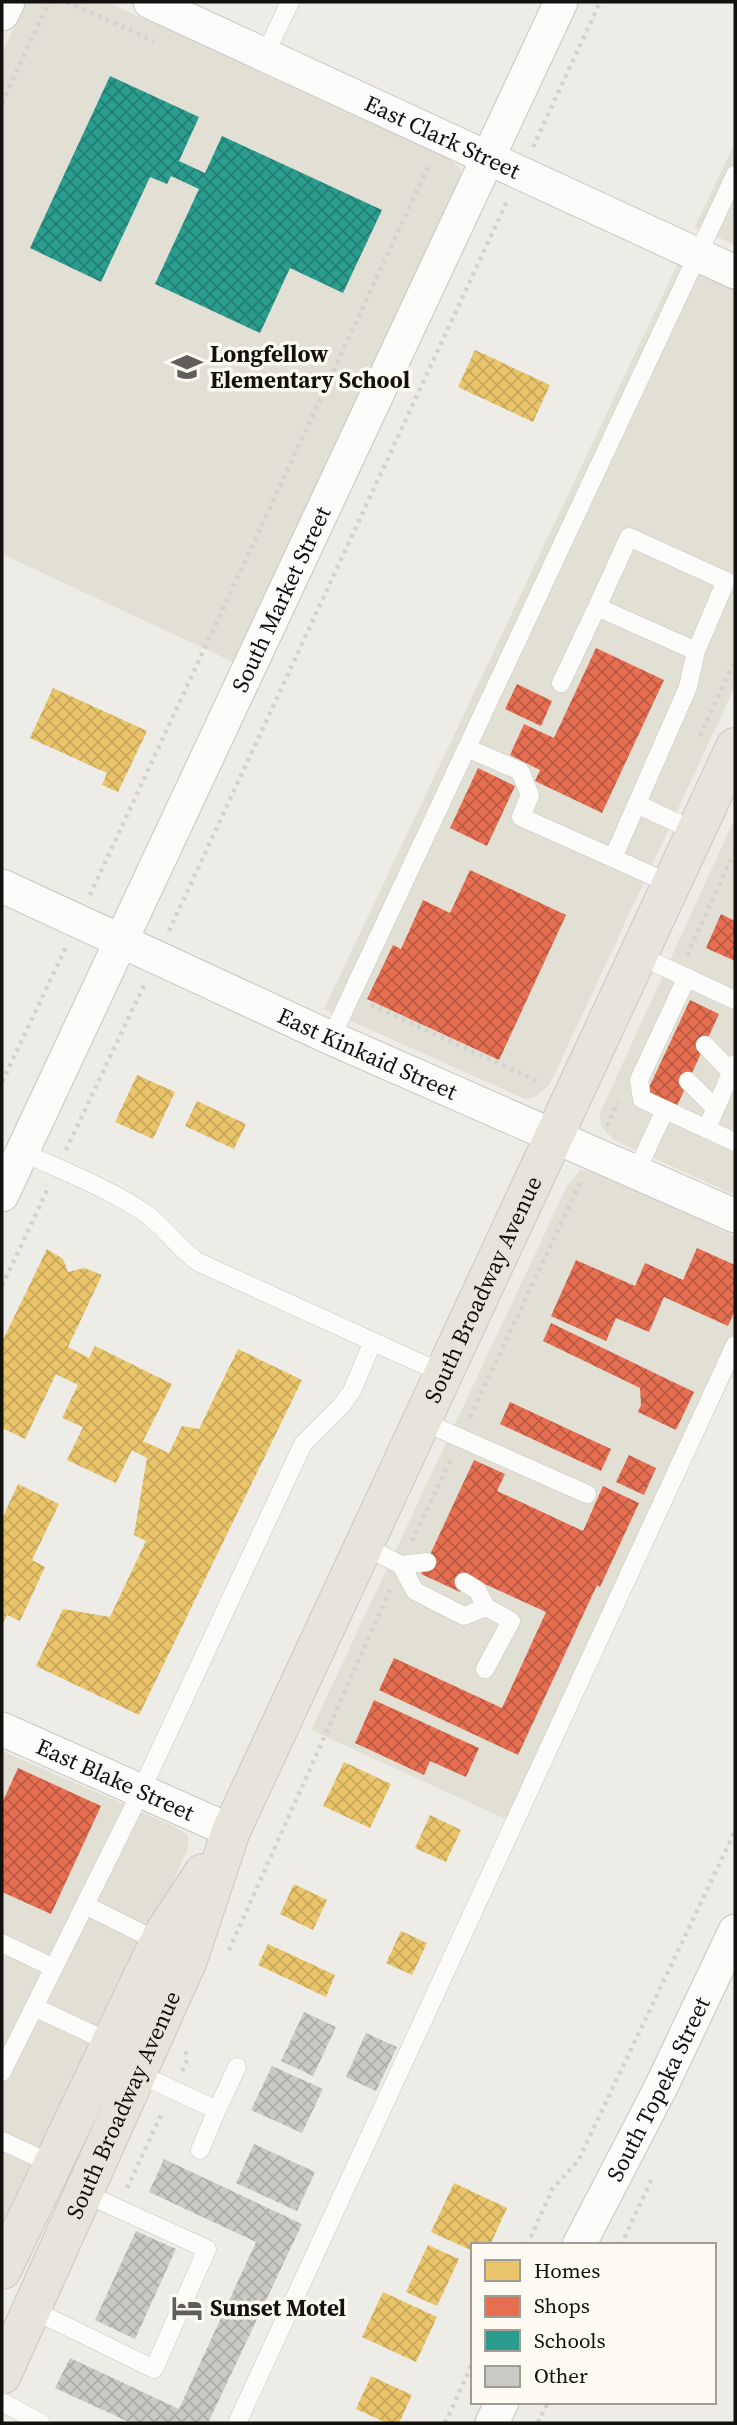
<svg xmlns="http://www.w3.org/2000/svg" width="737" height="2425" font-family="'Source Serif 4',serif">
	<defs>
		<pattern id="homes-cross-hatch" width="8" height="8" patternUnits="userSpaceOnUse" patternTransform="scale(1.75)"><rect width="8" height="8" fill="#e9c46a"/><path d="M0 0l8 8M0 8l8-8" fill="none" stroke="#c7a75b"/></pattern>
		<pattern id="shops-cross-hatch" width="8" height="8" patternUnits="userSpaceOnUse" patternTransform="scale(1.75)"><rect width="8" height="8" fill="#e76f51"/><path d="M0 0l8 8M0 8l8-8" fill="none" stroke="#ba5a42"/></pattern>
		<pattern id="schools-cross-hatch" width="8" height="8" patternUnits="userSpaceOnUse" patternTransform="scale(1.75)"><rect width="8" height="8" fill="#2a9d8f"/><path d="M0 0l8 8M0 8l8-8" fill="none" stroke="#237f73"/></pattern>
		<pattern id="building-cross-hatch" width="8" height="8" patternUnits="userSpaceOnUse" patternTransform="scale(1.75)"><rect width="8" height="8" fill="#c9c9c5"/><path d="M0 0l8 8M0 8l8-8" fill="none" stroke="#acaca8"/></pattern>
	</defs>
	<rect width="100%" height="100%" fill="#edece6"/>
	<path fill="#e2e0d4" d="M26 2H107L449 159 461 169 460 180 235 663 2 554V54Z
		M735 142V245L695 227Z
		M680 259 735 285V686L558 1067 549 1085 535 1097 525 1099 324 1009Z
		M735 818V1195L614 1140 601 1126 600 1113Z
		M580 1170 595 1171 735 1236V1369L521 1826 311 1730 567 1186Z
		M2 1751 178 1828 188 1836V1848L154 1924 2 2226Z"/>
	<path fill="url(#homes-cross-hatch)" d="M475 350 550 385 533 422 458 387Z
		M53 688 147 731 118 792 102 785 107 773 30 738Z
		M137 1075 175 1092 153 1139 115 1122Z
		M197 1101 246 1124 234 1149 185 1126Z
		M47 1249 63 1259 68 1272 84 1268 102 1275 68 1347 89 1358 95 1346 172 1384 143 1441 169 1453 182 1426 199 1429 238 1349 302 1380 139 1715 36 1666 63 1609 110 1617 146 1541 134 1535 147 1458 132 1450 116 1483 67 1460 83 1427 62 1418 78 1385 56 1374 25 1439 2 1428V1342Z
		M18 1484 59 1504 32 1560 45 1567 20 1621 7 1615 2 1625V1519Z
		M344 1762 391 1784 370 1828 323 1806Z
		M430 1815 461 1830 446 1862 415 1848Z
		M294 1884 327 1900 313 1930 280 1914Z
		M401 1931 427 1943 412 1975 386 1963Z
		M268 1944 335 1975 326 1997 258 1965Z
		M454 2183 507 2208 490 2245H473V2251L431 2232Z
		M428 2245 459 2259 437 2306 406 2292Z
		M383 2292 437 2317 416 2362 362 2337Z
		M371 2376 412 2395 399 2423H387L356 2409Z"/>
	<path fill="url(#shops-cross-hatch)" d="M596 648 664 680 602 813 535 781 540 770 510 755 524 724 554 738Z
		M517 684 552 701 541 726 505 709Z
		M478 768 515 786 487 846 450 828Z
		M470 870 566 915 499 1060 367 999 393 945 401 949 423 900 450 913Z
		M721 914 735 921V961L706 948Z
		M690 1000 719 1014 676 1108 646 1094Z
		M697 1248 735 1265V1311L728 1326 664 1297 649 1332 616 1318 606 1341 551 1316 576 1260 635 1286 645 1263 683 1280Z
		M551 1323 694 1392 676 1430 638 1412 641 1405 640 1388 543 1341Z
		M510 1402 611 1449 601 1471 500 1424Z
		M629 1455 656 1468 644 1495 616 1482Z
		M474 1460 505 1474 497 1491 583 1531 603 1486 639 1503 600 1587 597 1585 518 1755 379 1690 394 1658 502 1708 546 1612 467 1576 460 1592 421 1574Z
		M374 1700 479 1748 466 1777 430 1761 424 1775 355 1743Z
		M18 1768 101 1806 51 1914 2 1892V1803Z"/>
	<path fill="url(#schools-cross-hatch)" d="M110 76 199 117 179 161 205 173 222 136 382 210 343 293 290 268 260 333 155 284 199 189 171 176 167 184 150 177 101 282 30 248Z"/>
	<path fill="url(#building-cross-hatch)" d="M304 2012 336 2027 313 2076 281 2061Z
		M366 2033 397 2047 376 2091 346 2077Z
		M272 2066 323 2089 302 2133 251 2110Z
		M254 2144 315 2172 297 2211 236 2183Z
		M164 2159 302 2224 208 2423H131L55 2388 70 2358 179 2409 256 2242 149 2192Z
		M136 2231 176 2249 135 2339 95 2320Z"/>
	<g fill="none" stroke-linecap="round" stroke-linejoin="round">
		<g stroke="#c7c6c2" stroke-width="19">
			<path id="service" d="M265 55 290 2
				M561 683 597 607
				M467 748 520 771 530 795 521 817 671 884
				M637 804 696 832
				M613 858 688 687 696 651 597 607 629 537 726 581 696 651
				M638 955 735 1000
				M687 977 639 1080 642 1099 735 1142
				M331 1038 735 175
				M705 1045 731 1072
				M688 1081 715 1108
				M707 1128 735 1064
				M22 1152C63 1171 108 1188 145 1213 165 1227 178 1248 198 1262L444 1374
				M636 1172 665 1110
				M422 1421 587 1494
				M365 1546 401 1565 415 1591 464 1616 486 1607 511 1621 485 1669
				M401 1565 427 1562
				M464 1582 477 1590 486 1607
				M85 1905 159 1942
				M2 1943 54 1968
				M34 2007 111 2043
				M2 2072 131 1812 303 1444 341 1406 352 1391 373 1341
				M137 2073 217 2110 237 2067
				M2 2141 52 2164
				M200 2150 217 2110
				M31 2309 154 2369 207 2249 84 2193
				M2 2402 41 2423
				M237 2423 735 1345"/>
		</g>
		<g stroke="#c7c6c2" stroke-width="35">
			<g id="minor">
				<path id="s1" d="M150 2 735 272"/>
				<path d="M2 14 8 2"/>
				<path id="s2" d="M2 886 331 1038 735 1216"/>
				<path id="s3" d="M2 1195 561 2"/>
				<path id="s4" d="M2 1729 231 1831"/>
				<path id="s5" d="M579 2245 661 2087 735 1931"/>
				<path d="M492 2423 502 2402"/>
			</g>
		</g>
		<g stroke="#c9c8c6" stroke-width="40">
			<g id="primary">
				<path d="M2 2270 162 1936 203 1873"/>
				<path id="s6" d="M2 2375 188 1960 231 1831 735 747"/>
			</g>
		</g>
		<path stroke="#d2d2d0" stroke-width="4.5" stroke-dasharray="3.5 5" stroke-linecap="butt" d="M67 2 154 41
			M2 103 49 2
			M533 147 600 2
			M700 736 735 660
			M90 895 429 165
			M169 931 508 199
			M687 955 735 851
			M371 1005 539 1082
			M2 1082 66 947
			M607 1126 618 1102
			M66 1150 145 983
			M2 1286 49 1186
			M470 1417 581 1181
			M412 1541 452 1457
			M229 1950 390 1590
			M182 2071 186 2063V2049
			M127 2188 163 2111
			M527 2245 553 2188 578 2161 735 1831
			M621 2245 653 2176
			M445 2423 473 2362
			M538 2423 548 2402"/>
		<use href="#service" stroke="#fcfcfb" stroke-width="18"/>
		<use href="#minor" stroke="#fcfcfb" stroke-width="33"/>
		<use href="#primary" stroke="#e8e3db" stroke-width="38"/>
	</g>
	<defs>
		<g id="school-bare" transform="scale(2.415)"><path d="M0-5L7-2L0 1L-7-2ZM-4 1L0 2.5L4 1V4Q0 6-4 4Z" fill="#5f5e5a" stroke="#fdfbf1" stroke-width="2.5" paint-order="stroke"/></g>
		<g id="hotel-bare" transform="scale(2.415)"><path d="M-6-4.5h1.5V1H6V5H4.5V3h-9V5H-6ZM-4 0a1.8 1.8 0 1 1 3.6 0ZM.5 0V-2.5h3Q6-2.5 6 0Z" fill="#5f5e5a" stroke="#fdfbf1" stroke-width="2.5" paint-order="stroke"/></g>
	</defs>
	<g fill-rule="evenodd">
		<use href="#school-bare" x="187" y="367"/>
		<use href="#hotel-bare" x="187" y="2308"/>
	</g>
	<g text-anchor="middle" stroke-width="7" stroke-linejoin="round" paint-order="stroke">
		<g font-size="23" fill="#12110e" stroke="#fdfbf1">
			<text dy="8" stroke="none"><textPath href="#s1" startOffset="322">East Clark Street</textPath></text>
			<text dy="8" stroke="none"><textPath href="#s3" startOffset="658">South Market Street</textPath></text>
			<text dy="8" stroke="none"><textPath href="#s2" startOffset="402">East Kinkaid Street</textPath></text>
			<text dy="8" stroke="none"><textPath href="#s6" startOffset="1188">South Broadway Avenue</textPath></text>
			<text dy="8" stroke="none"><textPath href="#s4" startOffset="124">East Blake Street</textPath></text>
			<text dy="8" stroke="none"><textPath href="#s5" startOffset="175">South Topeka Street</textPath></text>
			<text dy="8" stroke="none"><textPath href="#s6" startOffset="296">South Broadway Avenue</textPath></text>
		</g>
		<g font-size="23" font-weight="bold" fill="#12110e" stroke="#fdfbf1" text-anchor="start">
			<text x="210" y="362">Longfellow<tspan x="210" dy="26">Elementary School</tspan></text>
			<text x="210" y="2316">Sunset Motel</text>
		</g>
	</g>
	<rect width="737" height="2425" fill="none" stroke="#12110e" stroke-width="7"/>
	<rect x="471" y="2243" width="245" height="161" fill="#fdfbf1" stroke="#9f9d96" stroke-width="2"/>
	<rect x="485" y="2260" width="35" height="21" fill="#e9c46a" stroke="#9f9d96" stroke-width="2"/>
	<text x="534" y="2278" font-size="21" fill="#12110e">Homes</text>
	<rect x="485" y="2296" width="35" height="21" fill="#e76f51" stroke="#9f9d96" stroke-width="2"/>
	<text x="534" y="2313" font-size="21" fill="#12110e">Shops</text>
	<rect x="485" y="2330" width="35" height="21" fill="#2a9d8f" stroke="#9f9d96" stroke-width="2"/>
	<text x="534" y="2348" font-size="21" fill="#12110e">Schools</text>
	<rect x="485" y="2366" width="35" height="21" fill="#c9c9c5" stroke="#9f9d96" stroke-width="2"/>
	<text x="534" y="2383" font-size="21" fill="#12110e">Other</text>
</svg>
